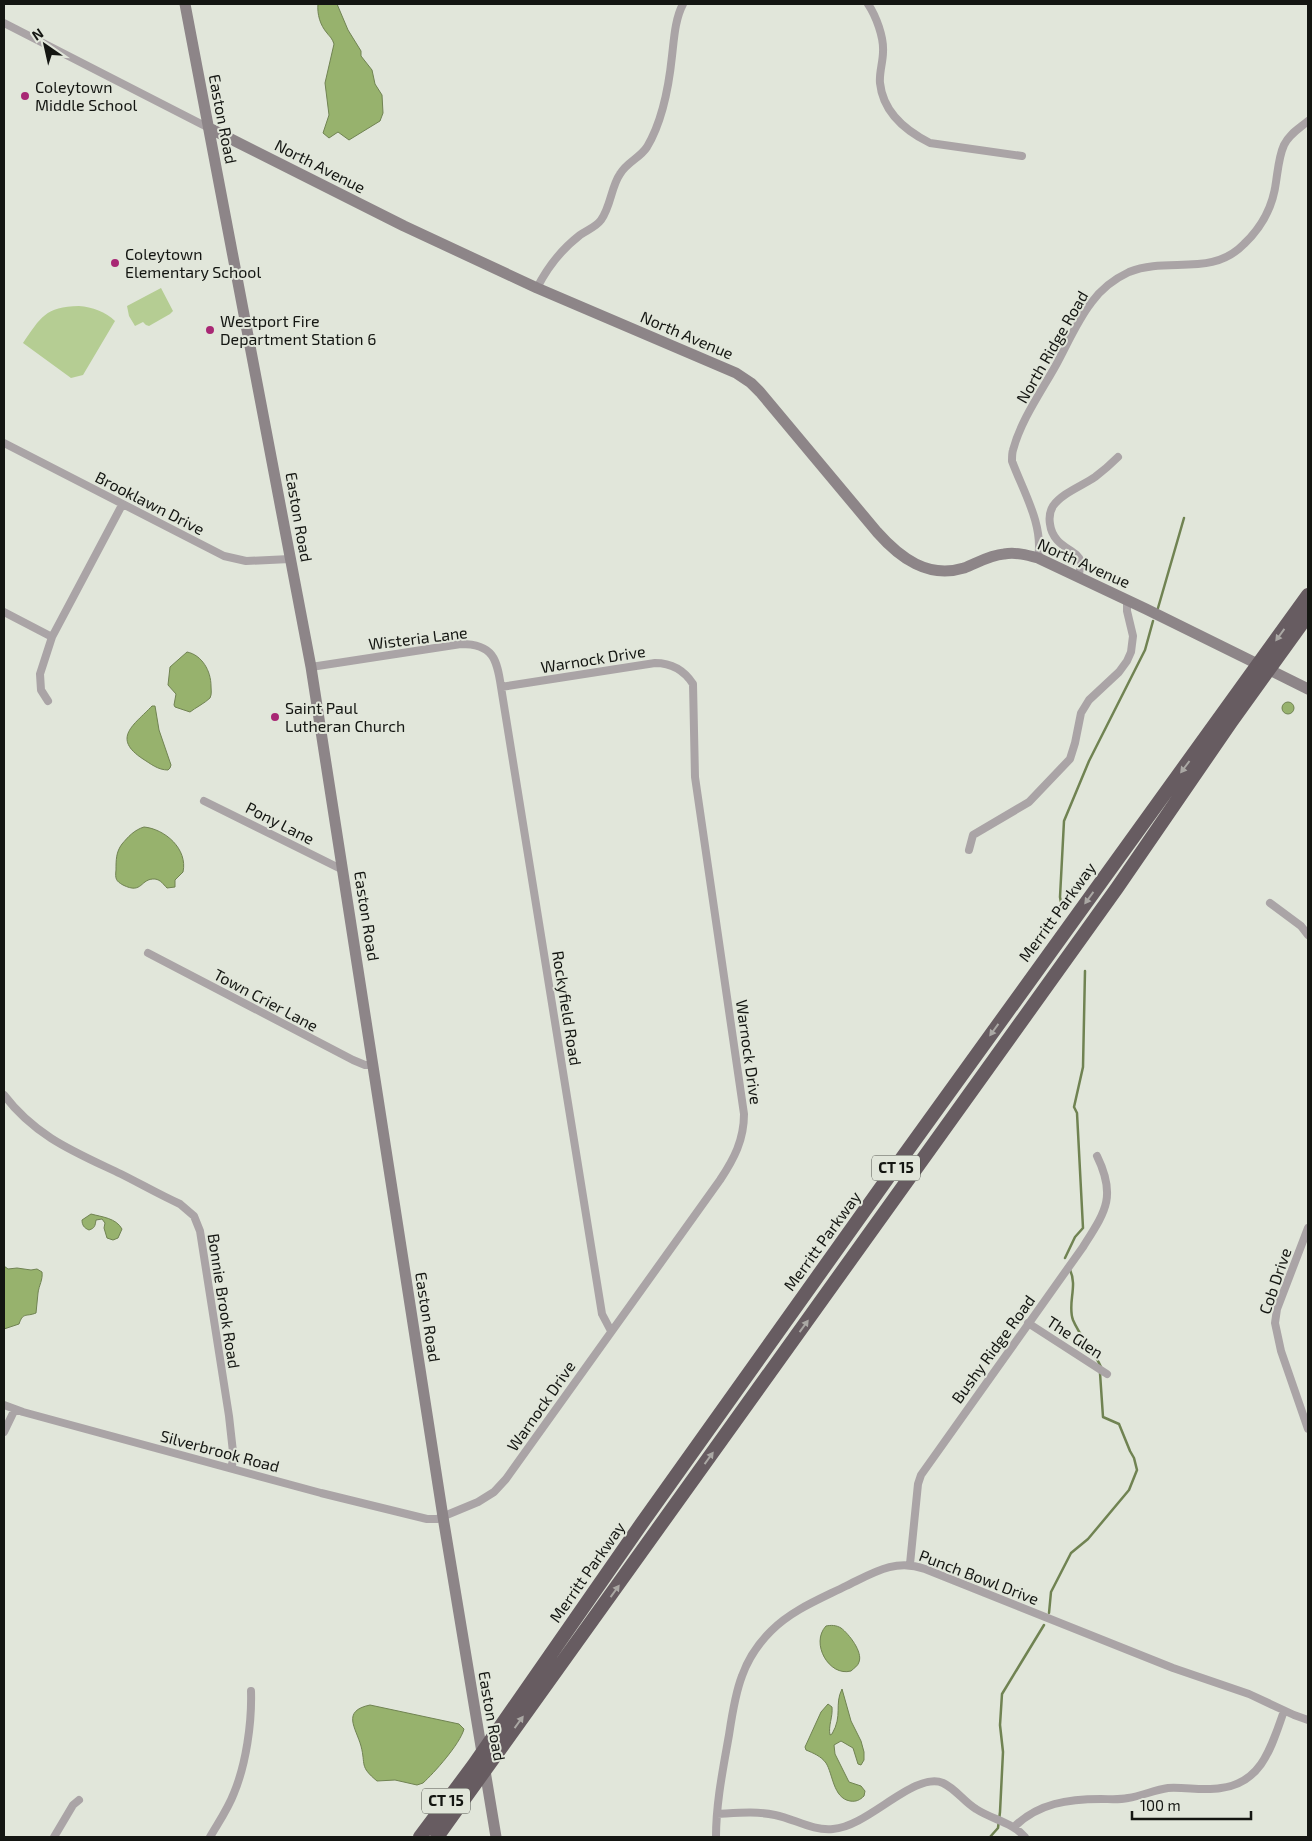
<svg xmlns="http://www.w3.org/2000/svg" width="1312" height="1841" font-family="'Exo 2',sans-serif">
	<rect width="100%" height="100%" fill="#e1e6da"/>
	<path fill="#b5cd93" d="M161 288 173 311 170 314 149 326 146 325 143 322 135 326 129 316 127 306Z
		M79 306C92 307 106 312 115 321L83 375 71 378 23 343C41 317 45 307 79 306Z"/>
	<path fill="#97b26d" stroke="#708352" d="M318 4H337L348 30 361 51V56L372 70 375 84 382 95 383 113 380 121 349 140 338 132 329 138 323 133 329 115 325 83 334 44C332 38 330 37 327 33 320 25 317 14 318 4Z
		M187 652C202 655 211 671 211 686 211 690 212 694 210 698 205 703 195 708 190 712L175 707 174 705 176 694 168 685 170 667Z
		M1282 708a6 6 0 1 1 12 0a6 6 0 1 1-12 0Z
		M152 706H155L159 730 171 765 170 768 168 770C158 770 151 764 143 759 111 738 134 725 152 706Z
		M144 827C165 829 188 849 183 872L175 880V887L167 888C163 884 161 880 155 879 140 878 143 895 123 885 116 881 115 879 116 870 116 860 116 852 122 844 128 837 134 830 144 827Z
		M91 1214C102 1217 116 1218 122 1229L118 1238 113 1240 107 1238 104 1228 105 1223 102 1219 96 1220C95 1226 95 1228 89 1230 84 1228 82 1225 82 1220Z
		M4 1266 8 1269 17 1268 31 1270 37 1269 42 1272C43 1280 39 1285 38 1293 37 1300 37 1306 36 1313 26 1317 23 1312 19 1324L4 1329Z
		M826 1626C831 1625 836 1625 841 1628 849 1634 863 1652 859 1662 858 1666 854 1668 851 1671 829 1677 810 1643 826 1626Z
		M842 1689 851 1721 861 1741 864 1752V1760L861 1765 858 1764 853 1748 841 1741 834 1745 835 1754 849 1782 861 1786 865 1791 864 1796C860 1800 856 1802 850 1801 833 1798 833 1774 826 1763 821 1756 813 1753 806 1750L805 1747 821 1712 828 1704 832 1707C833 1717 828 1726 830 1735L832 1734C843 1715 834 1705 842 1689Z
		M370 1705 459 1724 464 1729C460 1744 434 1773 423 1783L417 1785 395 1780 377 1781C359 1766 366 1765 361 1746 356 1728 341 1711 370 1705Z"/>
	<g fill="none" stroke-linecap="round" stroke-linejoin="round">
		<path stroke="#708352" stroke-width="2.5" d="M1158 608 1184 518
			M1061 903 1060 897 1064 821 1089 761 1145 650 1153 621
			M1065 1258 1075 1237 1083 1228 1077 1113 1074 1107 1083 1067 1085 971
			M1070 1270C1078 1286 1067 1304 1073 1320 1080 1337 1094 1351 1101 1367
			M1049 1613 1051 1592 1071 1553 1088 1539 1129 1490 1137 1470 1134 1458 1130 1451 1119 1424 1103 1417 1100 1373
			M990 1837 998 1828 1000 1812 1003 1752 1000 1725 1002 1694 1044 1625"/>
		<path stroke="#aaa4a6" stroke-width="8" d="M868 4C876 16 884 37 883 52 883 62 879 73 880 83 883 112 906 131 930 143L1022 156
			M4 23 209 128
			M537 288C547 268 562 249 580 235 587 230 596 227 601 220 611 206 611 187 620 174 627 162 640 158 647 147 662 122 669 85 672 56 674 39 675 19 683 4
			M4 443 224 556 246 561 290 559
			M1038 558C1044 525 1023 491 1012 461 1012 457 1012 453 1013 450 1021 420 1041 392 1056 365 1067 345 1077 321 1091 303 1101 289 1114 279 1129 272 1168 256 1211 278 1244 244 1262 227 1273 206 1276 182 1278 169 1279 156 1284 145 1289 134 1300 128 1308 121
			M1078 576C1079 572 1082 566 1081 562 1078 549 1053 548 1050 524 1049 518 1050 511 1053 506 1062 493 1082 486 1095 477 1103 471 1111 464 1118 457
			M4 612 52 637
			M311 667 461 644C493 644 497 659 501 687L602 1314 611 1331
			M48 701 41 690 40 674 52 637 122 505
			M204 801 343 870
			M969 850 973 835 1029 802 1070 759 1075 743 1081 713 1089 700 1119 672 1127 661 1131 652 1133 636 1127 611V600
			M1270 903 1301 926 1308 935
			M148 953 353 1060 365 1065H373
			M4 1095C36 1137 75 1152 121 1174 141 1184 160 1195 180 1204L194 1216 200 1231 229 1416 233 1452 232 1468
			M1308 1228 1277 1309 1275 1323 1281 1351 1308 1429
			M1028 1323 1107 1374
			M4 1405 23 1412 321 1493 427 1519H437L478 1502 494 1492 506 1479 720 1180C734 1159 744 1140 744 1114L695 777 693 684C684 670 672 663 655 663L501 687
			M4 1432 15 1409
			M910 1564 918 1484 921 1475 1083 1247C1105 1212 1117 1197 1097 1156
			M717 1814C737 1813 756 1811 775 1815 795 1819 812 1831 833 1829 868 1827 914 1771 943 1783 956 1789 964 1802 976 1809 993 1820 1012 1822 1025 1837
			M1014 1827C1038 1803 1069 1799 1101 1799 1110 1799 1119 1800 1128 1798 1142 1796 1154 1790 1168 1788 1186 1787 1204 1791 1221 1788 1263 1783 1272 1744 1284 1711
			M54 1837 73 1805 79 1800
			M210 1837C218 1823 228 1809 234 1793 246 1764 252 1723 251 1691
			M716 1837C716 1803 723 1769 729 1735 732 1715 735 1694 742 1676 748 1659 759 1643 771 1631 792 1610 820 1599 846 1586 873 1573 895 1558 925 1569L1173 1668 1249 1694 1294 1715 1308 1720"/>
		<path stroke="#8d8588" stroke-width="11" d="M185 4 311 667 443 1517 496 1837
			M209 128 404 226 537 288 736 373 751 383 760 392 877 532C900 558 928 579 964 568 977 563 990 555 1004 554 1016 552 1027 555 1038 558L1146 609 1308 689"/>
		<path stroke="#675c61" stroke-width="14" d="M420 1837 473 1766 642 1523 902 1158 1308 595
			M437 1837 1117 888 1231 722 1308 615"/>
	</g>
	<defs><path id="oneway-solid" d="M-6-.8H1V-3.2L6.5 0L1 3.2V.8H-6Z" transform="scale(1.25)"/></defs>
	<g fill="#aaa8a4">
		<use href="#oneway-solid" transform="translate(1280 635) rotate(126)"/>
		<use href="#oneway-solid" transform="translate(1185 767) rotate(127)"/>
		<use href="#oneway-solid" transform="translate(1089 898) rotate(126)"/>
		<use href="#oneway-solid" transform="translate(994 1030) rotate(126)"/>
		<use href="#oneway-solid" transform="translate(804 1326) rotate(-54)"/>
		<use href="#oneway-solid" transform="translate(709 1458) rotate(-54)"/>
		<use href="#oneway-solid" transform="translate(615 1591) rotate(-54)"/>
		<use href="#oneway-solid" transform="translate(519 1722) rotate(-54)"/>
	</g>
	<g fill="#a82774" stroke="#e1e6da" stroke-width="2">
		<circle cx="25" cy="96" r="5"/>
		<circle cx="115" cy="263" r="5"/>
		<circle cx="210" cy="330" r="5"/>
		<circle cx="275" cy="717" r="5"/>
	</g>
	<g text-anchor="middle" stroke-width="4" stroke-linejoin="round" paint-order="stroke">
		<g fill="#e1e6da" stroke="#52544e" stroke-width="1">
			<rect x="872" y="1155.5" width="48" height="25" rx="4"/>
			<rect x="422" y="1788.5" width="48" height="25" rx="4"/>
		</g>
		<g font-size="15" font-weight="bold" fill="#141612">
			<text x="896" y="1173">CT 15</text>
			<text x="446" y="1806">CT 15</text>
		</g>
		<g font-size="16" fill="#141612" stroke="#e1e6da" text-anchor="start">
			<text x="35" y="93">Coleytown<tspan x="35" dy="18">Middle School</tspan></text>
			<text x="125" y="260">Coleytown<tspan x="125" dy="18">Elementary School</tspan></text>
			<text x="220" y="327">Westport Fire<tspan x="220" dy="18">Department Station 6</tspan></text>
			<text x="285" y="714">Saint Paul<tspan x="285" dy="18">Lutheran Church</tspan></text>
		</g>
		<g font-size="16" fill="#141612" stroke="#e1e6da">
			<text transform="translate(223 119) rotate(79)" y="6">Easton Road</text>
			<text transform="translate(320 166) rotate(27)" y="6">North Avenue</text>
			<text transform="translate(687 335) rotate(23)" y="6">North Avenue</text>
			<text transform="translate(1052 347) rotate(-60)" y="6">North Ridge Road</text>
			<text transform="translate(150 503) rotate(27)" y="6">Brooklawn Drive</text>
			<text transform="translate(299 517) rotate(80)" y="6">Easton Road</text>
			<text transform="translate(1084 563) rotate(24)" y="6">North Avenue</text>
			<text transform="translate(418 638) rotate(-7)" y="6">Wisteria Lane</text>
			<text transform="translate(593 659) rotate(-9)" y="6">Warnock Drive</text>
			<text transform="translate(280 823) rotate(27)" y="6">Pony Lane</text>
			<text transform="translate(1057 912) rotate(-54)" y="6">Merritt Parkway</text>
			<text transform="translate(367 916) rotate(81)" y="6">Easton Road</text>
			<text transform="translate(266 1000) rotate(28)" y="6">Town Crier Lane</text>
			<text transform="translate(567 1008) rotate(81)" y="6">Rockyfield Road</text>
			<text transform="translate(749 1052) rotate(82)" y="6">Warnock Drive</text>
			<text transform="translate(822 1241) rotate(-54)" y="6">Merritt Parkway</text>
			<text transform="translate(1275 1281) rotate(-71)" y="6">Cob Drive</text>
			<text transform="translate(224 1301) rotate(81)" y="6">Bonnie Brook Road</text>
			<text transform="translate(428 1317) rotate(81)" y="6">Easton Road</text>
			<text transform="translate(1075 1337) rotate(33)" y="6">The Glen</text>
			<text transform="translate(993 1349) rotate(-54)" y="6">Bushy Ridge Road</text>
			<text transform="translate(541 1406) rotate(-55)" y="6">Warnock Drive</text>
			<text transform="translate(220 1451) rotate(15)" y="6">Silverbrook Road</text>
			<text transform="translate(587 1572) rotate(-55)" y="6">Merritt Parkway</text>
			<text transform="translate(979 1577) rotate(21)" y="6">Punch Bowl Drive</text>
			<text transform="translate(492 1716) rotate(80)" y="6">Easton Road</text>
		</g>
	</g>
	<rect width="1312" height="1841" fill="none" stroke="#141612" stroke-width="10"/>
	<g transform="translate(45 45) rotate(326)" stroke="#e1e6da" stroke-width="4" paint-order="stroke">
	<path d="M0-4L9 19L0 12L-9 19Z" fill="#141612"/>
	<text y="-8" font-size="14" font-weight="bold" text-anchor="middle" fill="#141612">N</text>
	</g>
	<path d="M1132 1811v8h119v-8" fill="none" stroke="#141612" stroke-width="2.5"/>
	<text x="1140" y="1811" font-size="15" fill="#141612" stroke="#e1e6da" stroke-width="4" paint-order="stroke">100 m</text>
</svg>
